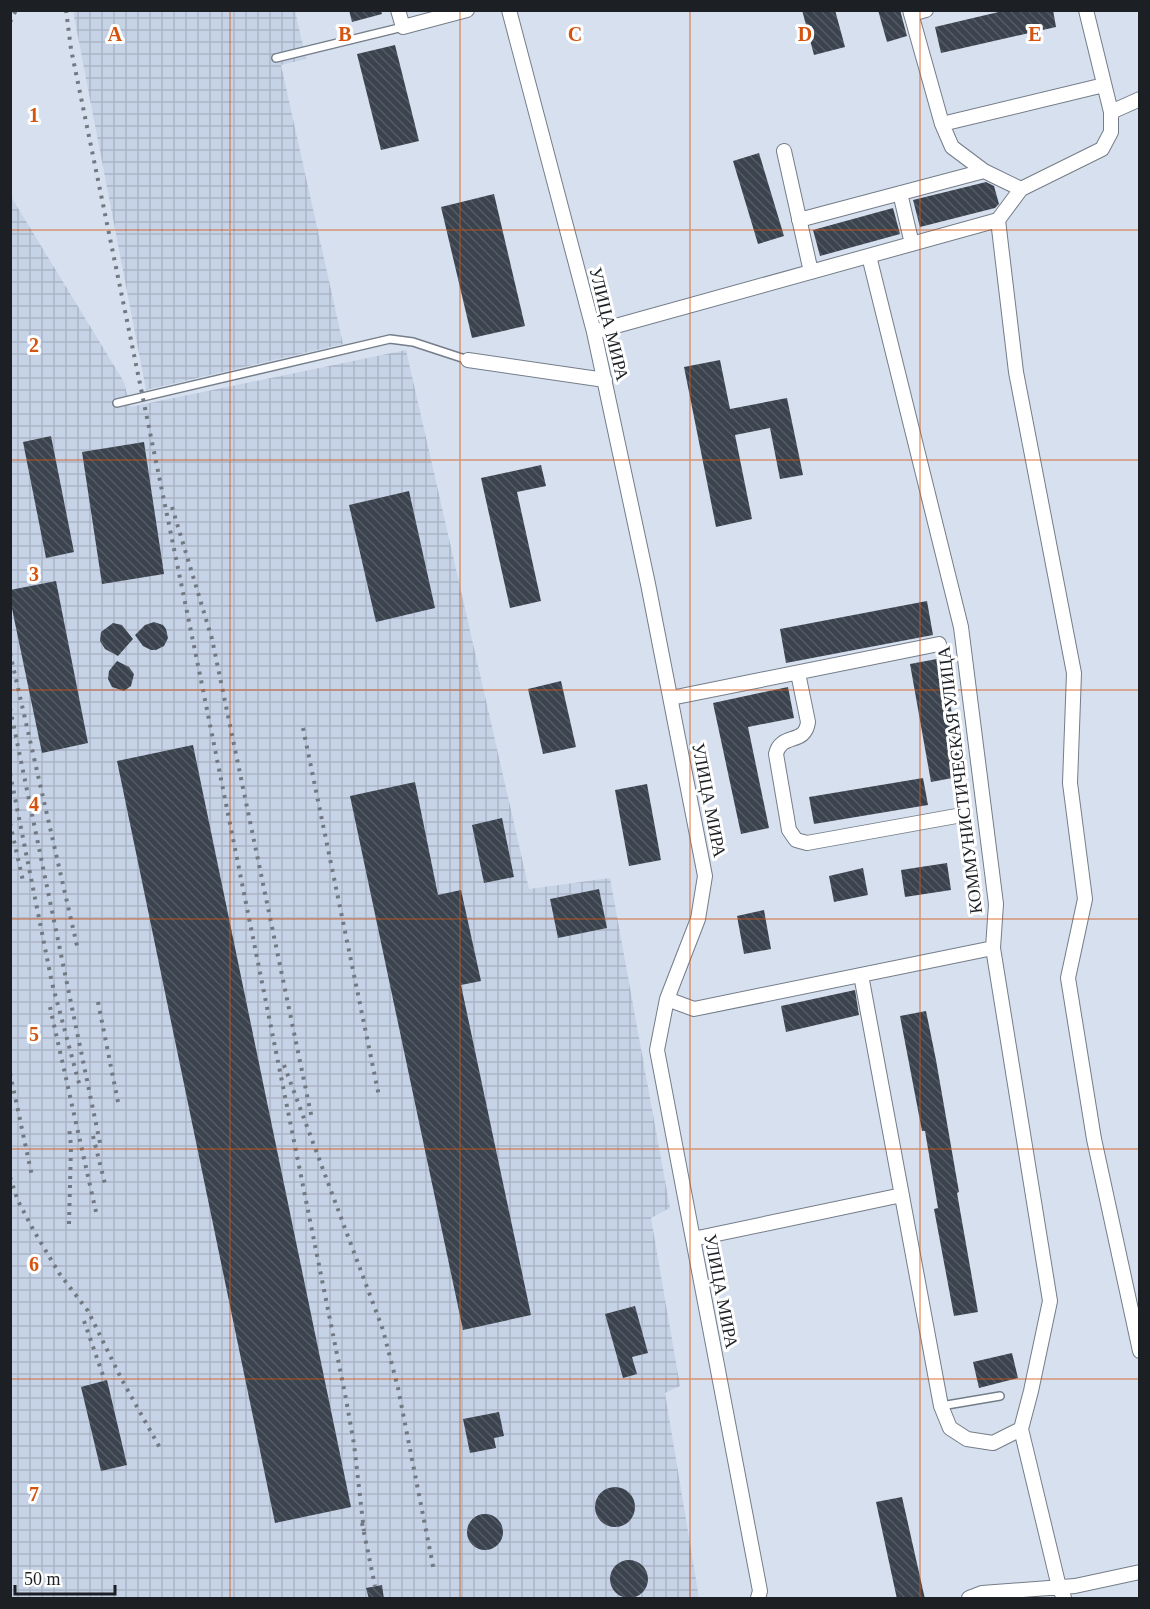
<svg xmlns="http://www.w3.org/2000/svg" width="1150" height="1609" font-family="Georgia,serif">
	<defs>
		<pattern id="industrial-grid" width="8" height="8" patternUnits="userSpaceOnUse" patternTransform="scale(1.5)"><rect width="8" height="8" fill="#c6d3e7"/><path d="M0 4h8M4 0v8" fill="none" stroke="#aab5c6"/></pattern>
		<pattern id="building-back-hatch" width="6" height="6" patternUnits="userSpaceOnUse" patternTransform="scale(1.5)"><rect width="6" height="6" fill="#3b434e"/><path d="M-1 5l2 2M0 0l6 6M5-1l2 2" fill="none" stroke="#555b64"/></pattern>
	</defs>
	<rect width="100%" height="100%" fill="#d7e0ee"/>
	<path fill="url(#industrial-grid)" d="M73 11H295L306 59 281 65 343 344 146 390Z
		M10 195 124 382 130 407 406 350 529 889 610 878 670 1208 651 1218 680 1386 665 1393 699 1598H11Z"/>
	<path fill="url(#building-back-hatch)" d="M349 10H381L382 14 352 22Z
		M802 10H835L845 47 814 55Z
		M878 10H900L907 36 887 42Z
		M1007 10H1053L1056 27 941 53 935 27Z
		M395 45 419 141 381 150 357 54Z
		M759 153 784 236 758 244 733 161Z
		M986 182 994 186 999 204 995 208 920 227 913 200Z
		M494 194 525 326 472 338 441 207Z
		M893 208 900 234 820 256 813 230Z
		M720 360 730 409 787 398 803 475 780 479 770 428 735 435 752 519 716 527 684 367Z
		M51 436 74 552 46 558 23 442Z
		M144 442 164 574 102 584 82 452Z
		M541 465 546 486 517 492 541 601 510 608 481 478Z
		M409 491 435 608 376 622 349 505Z
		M56 581 88 743 42 753 10 599V590Z
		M927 601 933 635 786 663 780 629Z
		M154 622 163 625 166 629 168 638 164 646 156 650H151L143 646 135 635 145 625Z
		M113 623 122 625 133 639 118 656 105 649 100 641 101 632Z
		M942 658 963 776 931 782 910 664Z
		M117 661 129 667 134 674 131 686 124 691 112 687 108 679 109 671Z
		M561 681 576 747 543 754 528 689Z
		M788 687 794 718 748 727 769 828 741 834 713 703Z
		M193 745 351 1507 275 1523 117 761Z
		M923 778 928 805 814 824 809 797Z
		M415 782 438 895 461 890 481 981 461 985 531 1315 463 1330 350 796Z
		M647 784 661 860 629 866 615 790Z
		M502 818 514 877 484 883 472 825Z
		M947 863 951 890 905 897 901 870Z
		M863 868 868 895 834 902 829 876Z
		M599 889 607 928 558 938 550 899Z
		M764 910 771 949 744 954 737 916Z
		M855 990 859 1015 786 1032 781 1006Z
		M926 1011 936 1060 959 1192 957 1193 978 1312 954 1316 934 1209 938 1208 925 1131H922L900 1016Z
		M635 1306 648 1353 632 1357 637 1374 623 1378 605 1314Z
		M1012 1353 1018 1378 979 1388 973 1362Z
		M107 1380 127 1465 101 1471 81 1387Z
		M499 1412 504 1436 494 1438 496 1448 470 1453 463 1419Z
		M595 1507a20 20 0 1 1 40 0a20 20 0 1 1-40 0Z
		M902 1497 925 1599H897L876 1502Z
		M467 1532a18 18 0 1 1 36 0a18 18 0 1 1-36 0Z
		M610 1579a19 19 0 1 1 38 0a19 19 0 1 1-38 0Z
		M382 1585 384 1599H369L366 1588Z"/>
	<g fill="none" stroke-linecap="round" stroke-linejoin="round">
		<g stroke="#747d89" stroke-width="10">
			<path id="service" d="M276 58 403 27
				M117 403 390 339 413 342 468 360
				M941 1406 1000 1396"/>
		</g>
		<g stroke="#747d89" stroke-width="16">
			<path id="minor" d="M398 10 403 27 467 10
				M509 10 594 332 648 584 705 876 698 919 667 999 657 1050 760 1591 758 1598
				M910 10 942 124 952 147 984 171
				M911 14 926 10
				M1111 112 1140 99
				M942 124 1104 85
				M784 151 811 272
				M900 193 912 244
				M799 220 984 171 1021 189
				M998 220 1016 372 1074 673 1070 783 1085 899 1068 978 1094 1139 1140 1351
				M869 256 961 627 996 904 993 948 1050 1301 1031 1391 1021 1429 1059 1587 1064 1598
				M594 332 998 220 1021 189 1102 149 1111 132V112L1086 10
				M468 360 605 380
				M798 673 808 722C805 746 781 732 776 754L789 830 796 840 807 843 962 815
				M671 698 939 644
				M861 975 941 1406 950 1428 967 1439 993 1443 1021 1429
				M667 999 694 1009 993 948
				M693 1239 902 1195
				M969 1598 982 1593 1075 1586 1140 1572"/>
		</g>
		<use href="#service" stroke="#fff" stroke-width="7"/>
		<use href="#minor" stroke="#fff" stroke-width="14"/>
		<path stroke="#737982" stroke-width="4" stroke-dasharray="3 6" stroke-linecap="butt" d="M66 10 71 49 200 675 346 1399 354 1444 364 1531
			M10 22 16 10
			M172 507 212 639 312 1119
			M10 653 78 950
			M10 708 100 1143
			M303 728 379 1096
			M10 773 52 983 80 1087
			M10 823 23 881
			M98 1002 118 1102
			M50 1007 96 1212
			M284 1065 383 1330 398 1388 434 1571
			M10 1073 32 1176
			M93 1136 105 1184
			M10 1177 18 1201 34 1231 59 1273 88 1311 122 1380 160 1448
			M69 1224 71 1146 69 1127
			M84 1321 105 1381
			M362 1523 375 1586"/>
	</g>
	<path fill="none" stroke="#d4530e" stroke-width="1.5" stroke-opacity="0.55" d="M230 10V1598M460 10V1598M690 10V1598M920 10V1598M10 230H1140M10 460H1140M10 690H1140M10 919H1140M10 1149H1140M10 1379H1140"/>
	<g text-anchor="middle" stroke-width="6" stroke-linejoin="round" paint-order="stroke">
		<g font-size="18" fill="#1c2025" stroke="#fff">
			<text transform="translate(609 324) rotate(76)" y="6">УЛИЦА МИРА</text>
			<text transform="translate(960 780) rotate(-97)" y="6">КОММУНИСТИЧЕСКАЯ УЛИЦА</text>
			<text transform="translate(709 800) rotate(79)" y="6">УЛИЦА МИРА</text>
			<text transform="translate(721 1291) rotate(79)" y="6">УЛИЦА МИРА</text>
		</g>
	</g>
	<g font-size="20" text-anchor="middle" font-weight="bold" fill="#d4530e" stroke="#fff" stroke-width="6" stroke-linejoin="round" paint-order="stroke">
		<text x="115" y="41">A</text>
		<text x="345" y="41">B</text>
		<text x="575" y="41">C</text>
		<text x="805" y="41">D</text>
		<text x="1035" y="41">E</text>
		<text x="34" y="122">1</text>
		<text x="34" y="352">2</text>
		<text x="34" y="581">3</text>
		<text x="34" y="811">4</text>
		<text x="34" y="1041">5</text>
		<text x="34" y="1271">6</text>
		<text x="34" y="1501">7</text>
	</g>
	<rect width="1150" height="1609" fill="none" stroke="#1c2025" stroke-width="24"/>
	<path d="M15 1585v9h100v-9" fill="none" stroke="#1c2025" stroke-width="3"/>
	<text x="24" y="1585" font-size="18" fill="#1c2025" stroke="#ffffff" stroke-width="4.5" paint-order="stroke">50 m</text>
</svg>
